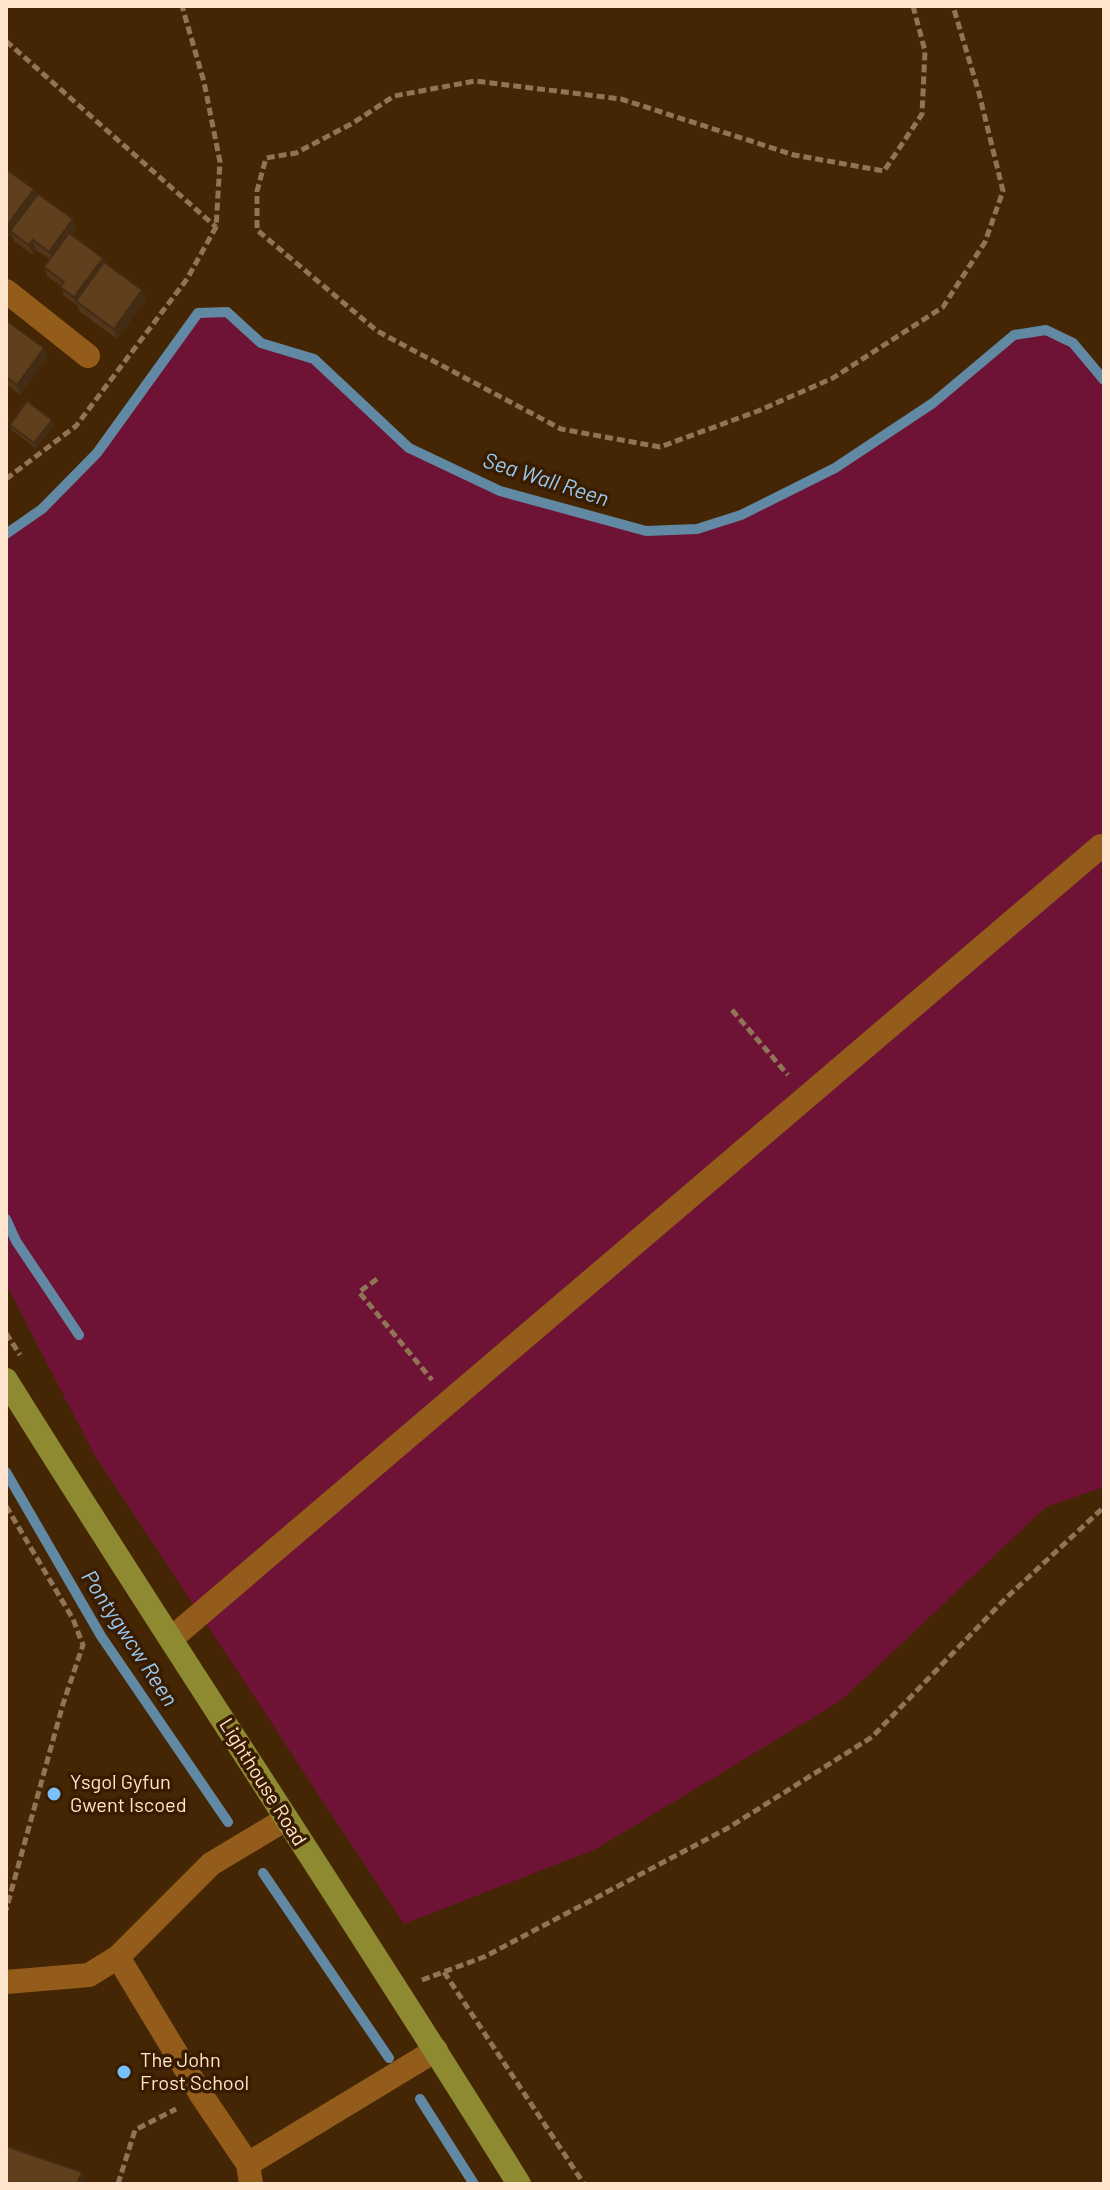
<svg xmlns="http://www.w3.org/2000/svg" width="1110" height="2190" font-family="Barlow,sans-serif">
	<rect width="100%" height="100%" fill="#442604"/>
	<path fill="#6e1335" d="M227 312 261 343 314 359 409 448 500 490 646 531 697 529 741 515 835 468 933 403 1014 335 1046 330 1073 343 1104 380V1487L1046 1507 842 1700 596 1849 404 1924 94 1454 6 1284V534L42 509 97 453 198 313Z"/>
	<g fill="none" stroke-linecap="round" stroke-linejoin="round">
		<path stroke="#6289a3" stroke-width="10" d="M6 534 42 509 97 453 198 313 227 312 261 343 314 359 409 448 500 491 646 531 697 529 741 515 835 468 933 403 1014 335 1046 330 1073 343 1104 380
			M6 1219 16 1241 79 1335
			M6 1472 101 1636 228 1822
			M263 1873 389 2058
			M420 2099 474 2184"/>
		<path stroke="#917456" stroke-width="5" stroke-dasharray="8 4" stroke-linecap="butt" d="M913 6 925 51 922 114 884 171 794 155 621 99 475 81 394 96 353 123 296 153 266 158 257 191V230L377 331 561 429 660 447 758 411 833 378 943 307 985 242 1003 191 979 93 953 6
			M6 41 216 227
			M6 479 76 426 187 279 216 227 220 162 204 82 182 6
			M732 1010 788 1075
			M377 1279 359 1292 432 1380
			M6 1333 20 1355
			M6 1506 73 1619 83 1645 63 1704 6 1910
			M444 1972 584 2184
			M422 1980 484 1957 728 1828 872 1737 1006 1598 1104 1507
			M118 2184 135 2130 176 2109"/>
		<path stroke="#945c1b" stroke-width="24" d="M6 291 88 356
			M172 1638 1101 846
			M118 1957 202 2096 248 2164
			M6 1982 89 1975 118 1957 211 1864 286 1819
			M251 2184 248 2164 436 2050"/>
		<path stroke="#8e8a32" stroke-width="24" d="M6 1380C174 1650 352 1914 519 2184"/>
	</g>
	<path fill="#533619" d="M6 169 76 229 72 236 103 258 104 263 146 300 117 339 79 311 78 306 64 296 61 286 47 276 44 267 49 259 36 250 33 255 14 241 11 234 9 237 6 235Z
		M6 320 48 357 20 395 6 384Z
		M10 425H54L36 448 11 430Z"/>
	<path fill="#432c14" d="M34 189 37 199 10 231 11 234 9 237 6 227Z
		M73 219 76 229 53 261 49 252Z
		M33 240 36 250 33 255 29 245Z
		M103 258 106 268 76 301 77 307 74 297Z
		M142 290 146 300 117 339 114 329Z
		M44 348 48 357 20 395 17 385Z
		M52 420 54 425 36 448 34 443Z
		M82 2172 86 2184H77Z"/>
	<path fill="#603f1d" stroke="#432c14" stroke-width="2" d="M6 169 34 189 6 227Z
		M38 194 73 219 49 252 33 240 29 245 10 231Z
		M69 233 103 258 74 297 60 287 64 282 44 267Z
		M104 262 142 290 114 329 76 301Z
		M6 320 44 348 17 385 6 377Z
		M27 401 52 420 34 443 10 425Z
		M6 2146 82 2172 77 2184H6Z"/>
	<g fill="#79bff8" stroke="#391c00" stroke-width="3">
		<circle cx="54" cy="1794" r="8"/>
		<circle cx="124" cy="2072" r="8"/>
	</g>
	<g text-anchor="middle" stroke-width="7" stroke-linejoin="round" paint-order="stroke">
		<g font-size="20" fill="#ffe5cd" stroke="#391c00" text-anchor="start">
			<text x="70" y="1789">Ysgol Gyfun<tspan x="70" dy="23">Gwent Iscoed</tspan></text>
			<text x="140" y="2067">The John<tspan x="140" dy="23">Frost School</tspan></text>
		</g>
		<g font-size="20" fill="#ffe5cd" stroke="#391c00">
			<text transform="translate(263 1782) rotate(58)" y="7">Lighthouse Road</text>
		</g>
		<g font-size="22" font-style="italic" fill="#99cbf5" stroke="#391c00">
			<text transform="translate(546 479) rotate(18)" y="8">Sea Wall Reen</text>
			<text transform="translate(130 1638) rotate(57)" y="8">Pontygwcw Reen</text>
		</g>
	</g>
	<rect width="1110" height="2190" fill="none" stroke="#ffe5cd" stroke-width="16"/>
</svg>
